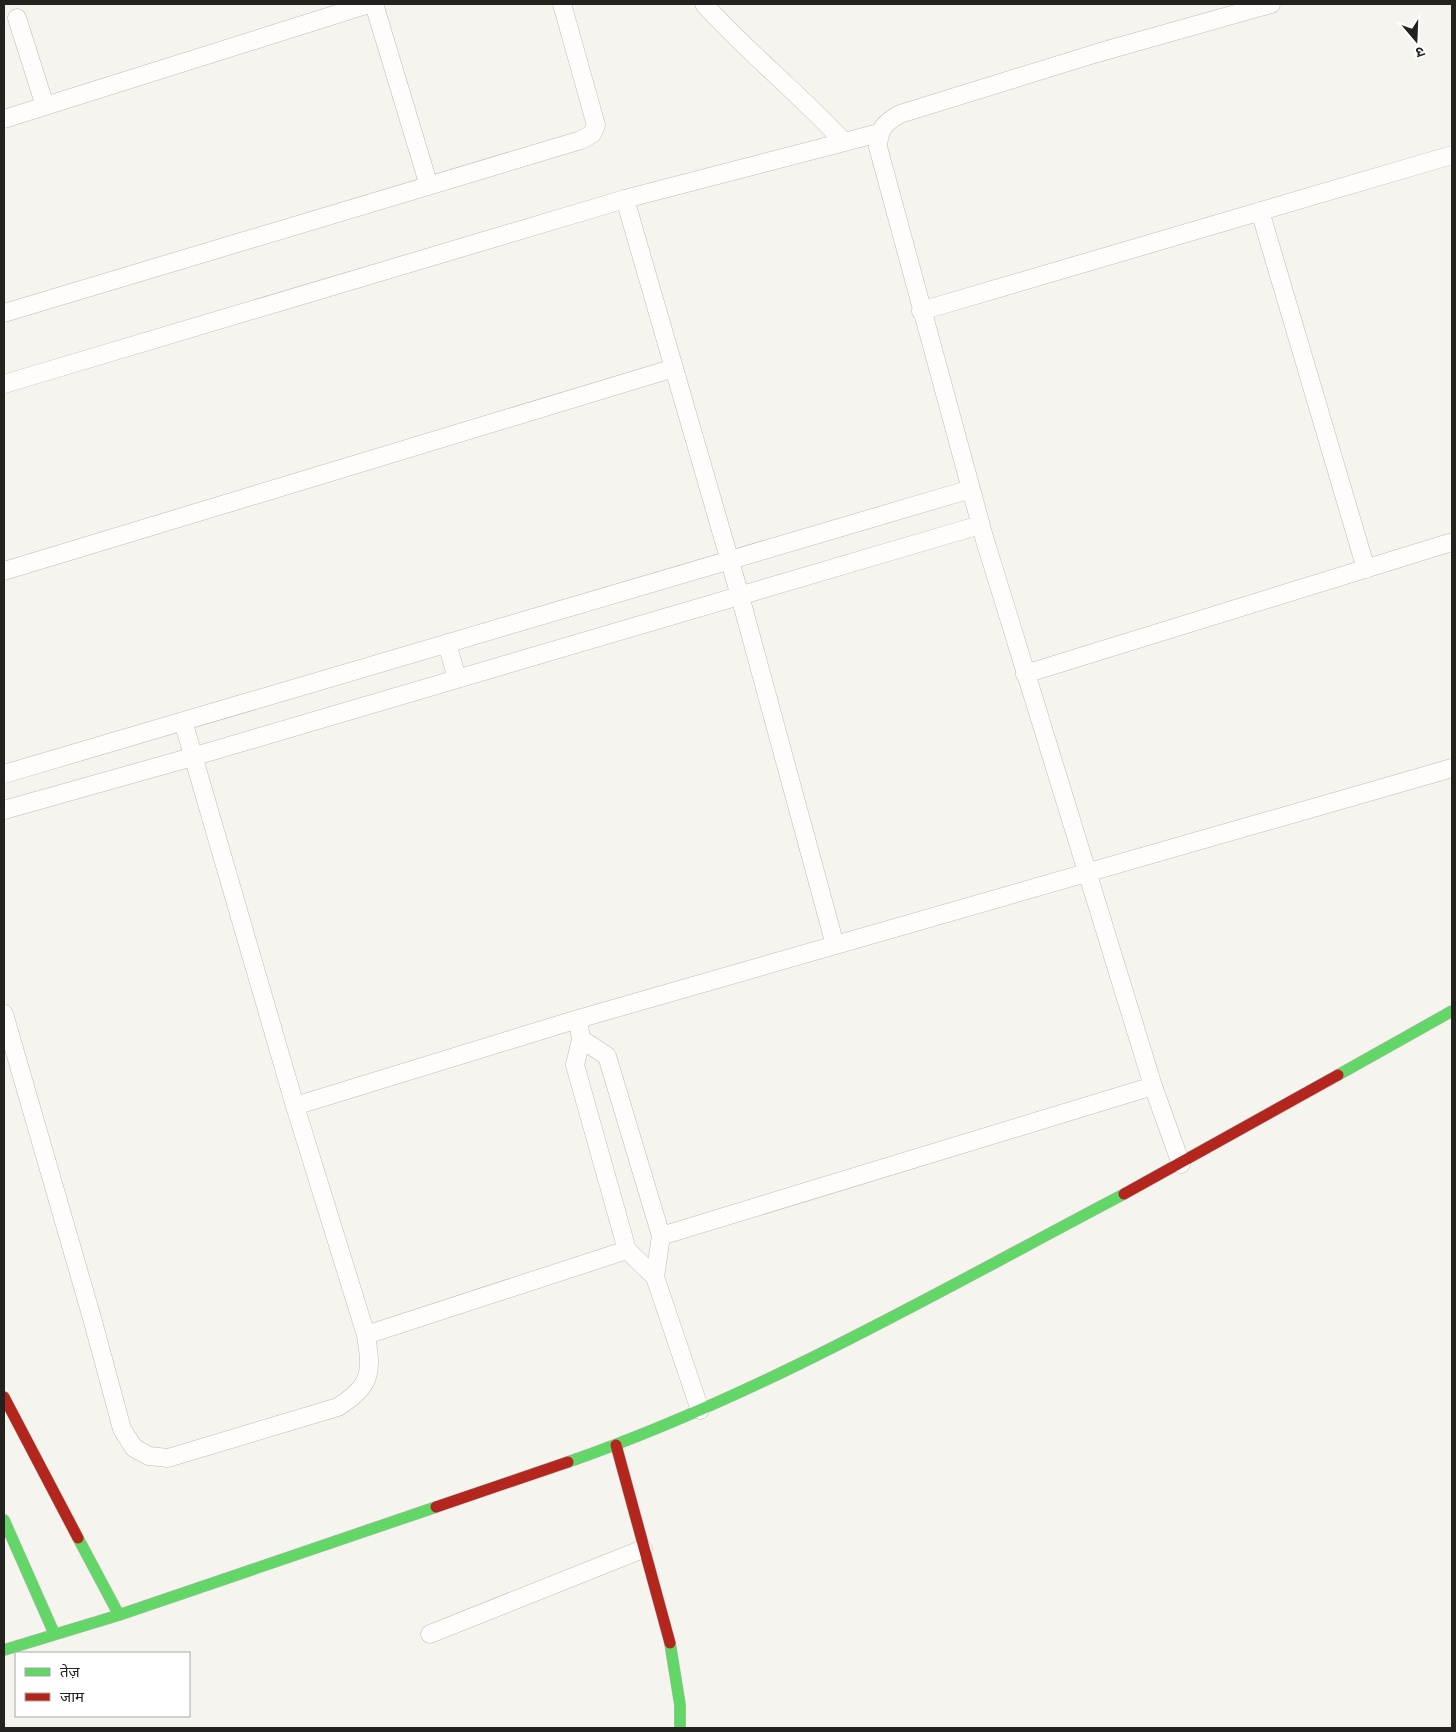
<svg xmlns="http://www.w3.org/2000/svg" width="1456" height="1732" font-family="Overpass,'Noto Sans Devanagari',sans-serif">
	<rect width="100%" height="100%" fill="#f6f4ee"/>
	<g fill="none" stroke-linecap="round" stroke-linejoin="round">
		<g stroke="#bdbcb8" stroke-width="19">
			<path id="lane" d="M374 4 429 186
				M704 4C748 53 800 94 844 142
				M17 18 45 106
				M4 119 369 4
				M625 199 740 596 835 945
				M1260 211 1366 569
				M921 311 1452 155
				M4 313 581 140 592 134 596 125 562 4
				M4 384 625 199 879 133
				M4 571 674 368
				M447 643 457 679
				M1025 674 1452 542
				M4 774 971 489
				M4 810 192 757 980 525
				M4 1014 92 1318 122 1429 134 1448 149 1456 168 1458 338 1407C372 1385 372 1373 366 1335L295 1106 183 721
				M578 1019 581 1039 575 1065 627 1250 655 1277 700 1410
				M581 1039 607 1056 661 1236 655 1277
				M295 1106 578 1019 1452 768
				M1181 1164 1153 1086 984 537 878 147C879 129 884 123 900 114L1097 53 1271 4
				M661 1236 1153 1086
				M366 1335 627 1250
				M430 1634 643 1549"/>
		</g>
		<g stroke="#bdbcb8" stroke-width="12">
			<path id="fast" d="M1338 1075 1452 1011
				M568 1462C763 1394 943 1289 1124 1194
				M4 1520 54 1633
				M78 1538 119 1615
				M670 1643 680 1705V1728
				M4 1650 119 1615 436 1507"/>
		</g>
		<g stroke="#bdbcb8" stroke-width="12">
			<path id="jam" d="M1124 1194 1338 1075
				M4 1397 78 1538
				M616 1445 670 1643
				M436 1507 568 1462"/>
		</g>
		<use href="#lane" stroke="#fefdfc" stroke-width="18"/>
		<use href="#fast" stroke="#63d668" stroke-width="11"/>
		<use href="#jam" stroke="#b3261e" stroke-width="11"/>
	</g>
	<rect width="1456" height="1732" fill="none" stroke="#24221e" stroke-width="10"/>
	<rect x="15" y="1652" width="175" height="65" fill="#ffffff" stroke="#a7a7a5"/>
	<rect x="25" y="1668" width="25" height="8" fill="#63d668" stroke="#a7a7a5"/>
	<text x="60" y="1677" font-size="15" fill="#24221e">तेज़</text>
	<rect x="25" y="1693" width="25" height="8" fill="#b3261e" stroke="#a7a7a5"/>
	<text x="60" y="1702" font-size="15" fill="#24221e">जाम</text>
	<g transform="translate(1416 40) rotate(161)" stroke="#ffffff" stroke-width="4" paint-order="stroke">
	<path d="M0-4L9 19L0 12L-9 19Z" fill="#24221e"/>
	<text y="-8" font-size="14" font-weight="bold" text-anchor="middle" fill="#24221e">उ</text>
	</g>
</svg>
